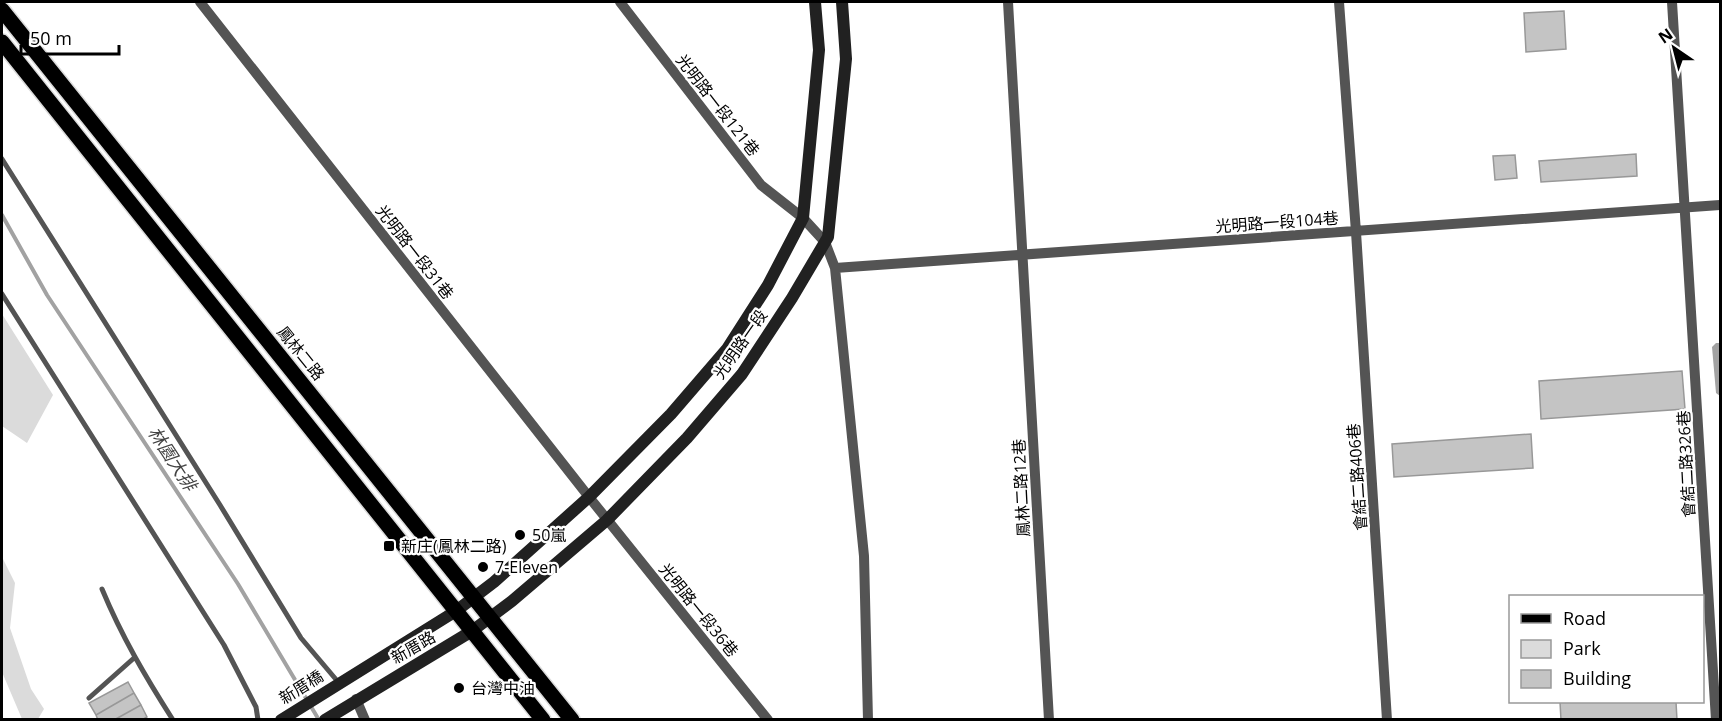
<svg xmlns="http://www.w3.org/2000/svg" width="1722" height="721" font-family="'Open Sans','Noto Sans TC',sans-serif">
	<rect width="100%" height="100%" fill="#fff"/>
	<path fill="#dbdbdb" d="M2 314 53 395 27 443 2 426Z
		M2 557 15 583 10 628 31 689 44 709 38 719H22L2 672Z"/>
	<path fill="#a2a2a2" d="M1716 343H1720V396L1716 393 1712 347Z"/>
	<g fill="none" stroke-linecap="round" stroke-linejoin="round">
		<path stroke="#a2a2a2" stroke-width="4" d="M2 215 47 295 238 584 319 720"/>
	</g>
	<path fill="#c4c4c4" stroke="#989898" stroke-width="1.5" d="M1564 11 1566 49 1526 52 1524 13Z
		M1636 154 1637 176 1541 182 1539 161Z
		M1515 155 1517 178 1495 180 1493 156Z
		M1682 371 1685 409 1541 419 1539 381Z
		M1531 434 1533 468 1394 477 1392 444Z
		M128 682 134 693 96 715 89 703Z
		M134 693 141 705 114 720H98L96 715Z
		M1560 702H1676L1677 720H1561Z
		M141 705 147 717 142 720H114Z"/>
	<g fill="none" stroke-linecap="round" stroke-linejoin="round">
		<g stroke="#dbdbdb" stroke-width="18">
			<path id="primary" d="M2 10 572 720
				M2 42 543 720"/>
		</g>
		<path stroke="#545454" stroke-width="5" d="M2 159 220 505 301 638 339 683
			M2 294 224 645 256 707 258 720
			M102 589C122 637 145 676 173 720
			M89 698 134 658"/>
		<path stroke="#545454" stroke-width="10" d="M200 2 589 497 768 720
			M620 2 761 185 803 218 825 242 835 268 864 556 868 720
			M1008 2 1049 720
			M1339 2 1356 232 1387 720
			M1672 2 1716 720
			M835 268 1720 205
			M356 699 365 720"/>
		<path stroke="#212121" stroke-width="12" d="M281 720 456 611 494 582 589 497 671 414 727 349 768 285 803 218 819 50 815 2
			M325 720 472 631 512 601 607 520 687 438 742 374 792 298 828 237 846 59 842 2"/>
		<use href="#primary" stroke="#000" stroke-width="15"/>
	</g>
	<g fill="#000" stroke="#fff" stroke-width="2">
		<circle cx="520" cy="535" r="6"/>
		<rect x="383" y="540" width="12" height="12" rx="3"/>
		<circle cx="483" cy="567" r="6"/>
		<circle cx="459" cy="688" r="6"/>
	</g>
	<g text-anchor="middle" stroke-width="4.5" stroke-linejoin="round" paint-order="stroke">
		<g font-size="16" fill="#000" stroke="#fff">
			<text transform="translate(718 105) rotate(52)" y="6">光明路一段121巷</text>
			<text transform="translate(1277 222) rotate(-4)" y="6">光明路一段104巷</text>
			<text transform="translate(415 252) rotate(52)" y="6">光明路一段31巷</text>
			<text transform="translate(740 344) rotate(-55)" y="6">光明路一段</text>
			<text transform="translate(301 353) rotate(51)" y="6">鳳林二路</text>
			<text transform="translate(1686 464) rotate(-93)" y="6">會結二路326巷</text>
			<text transform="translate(1357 477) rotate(-94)" y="6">會結二路406巷</text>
			<text transform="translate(1021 488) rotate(-93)" y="6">鳳林二路12巷</text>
			<text transform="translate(699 610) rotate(51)" y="6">光明路一段36巷</text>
			<text transform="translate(413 647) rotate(-30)" y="6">新厝路</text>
			<text transform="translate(301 687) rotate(-32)" y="6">新厝橋</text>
		</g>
		<g font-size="16" fill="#000" stroke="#fff" text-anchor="start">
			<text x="532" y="541">50嵐</text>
			<text x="401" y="552">新庄(鳳林二路)</text>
			<text x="495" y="573">7-Eleven</text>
			<text x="471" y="694">台灣中油</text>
		</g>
		<g font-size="18" font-style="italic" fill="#434343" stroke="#fff">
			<text transform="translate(172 459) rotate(57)" y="6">林園大排</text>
		</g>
	</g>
	<rect width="1722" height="721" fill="none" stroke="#000000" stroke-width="6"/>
	<rect x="1509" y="595" width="195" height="108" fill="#ffffff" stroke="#999999" stroke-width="1.5"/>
	<rect x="1521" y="614" width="30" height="9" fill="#000000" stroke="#999999" stroke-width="1.5"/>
	<text x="1563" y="625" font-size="18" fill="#000000">Road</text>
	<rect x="1521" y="640" width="30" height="18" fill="#dbdbdb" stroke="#999999" stroke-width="1.5"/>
	<text x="1563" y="655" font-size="18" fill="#000000">Park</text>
	<rect x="1521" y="670" width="30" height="18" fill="#c4c4c4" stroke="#999999" stroke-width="1.5"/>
	<text x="1563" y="685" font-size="18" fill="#000000">Building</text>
	<g transform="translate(1674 48) rotate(325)" stroke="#ffffff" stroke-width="4.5" paint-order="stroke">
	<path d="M0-4.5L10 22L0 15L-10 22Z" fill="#000000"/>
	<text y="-9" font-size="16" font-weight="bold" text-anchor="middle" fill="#000000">N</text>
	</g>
	<path d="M21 45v9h98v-9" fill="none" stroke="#000000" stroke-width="3"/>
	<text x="30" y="45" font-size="18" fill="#000000" stroke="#ffffff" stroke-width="4.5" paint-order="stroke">50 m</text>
</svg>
